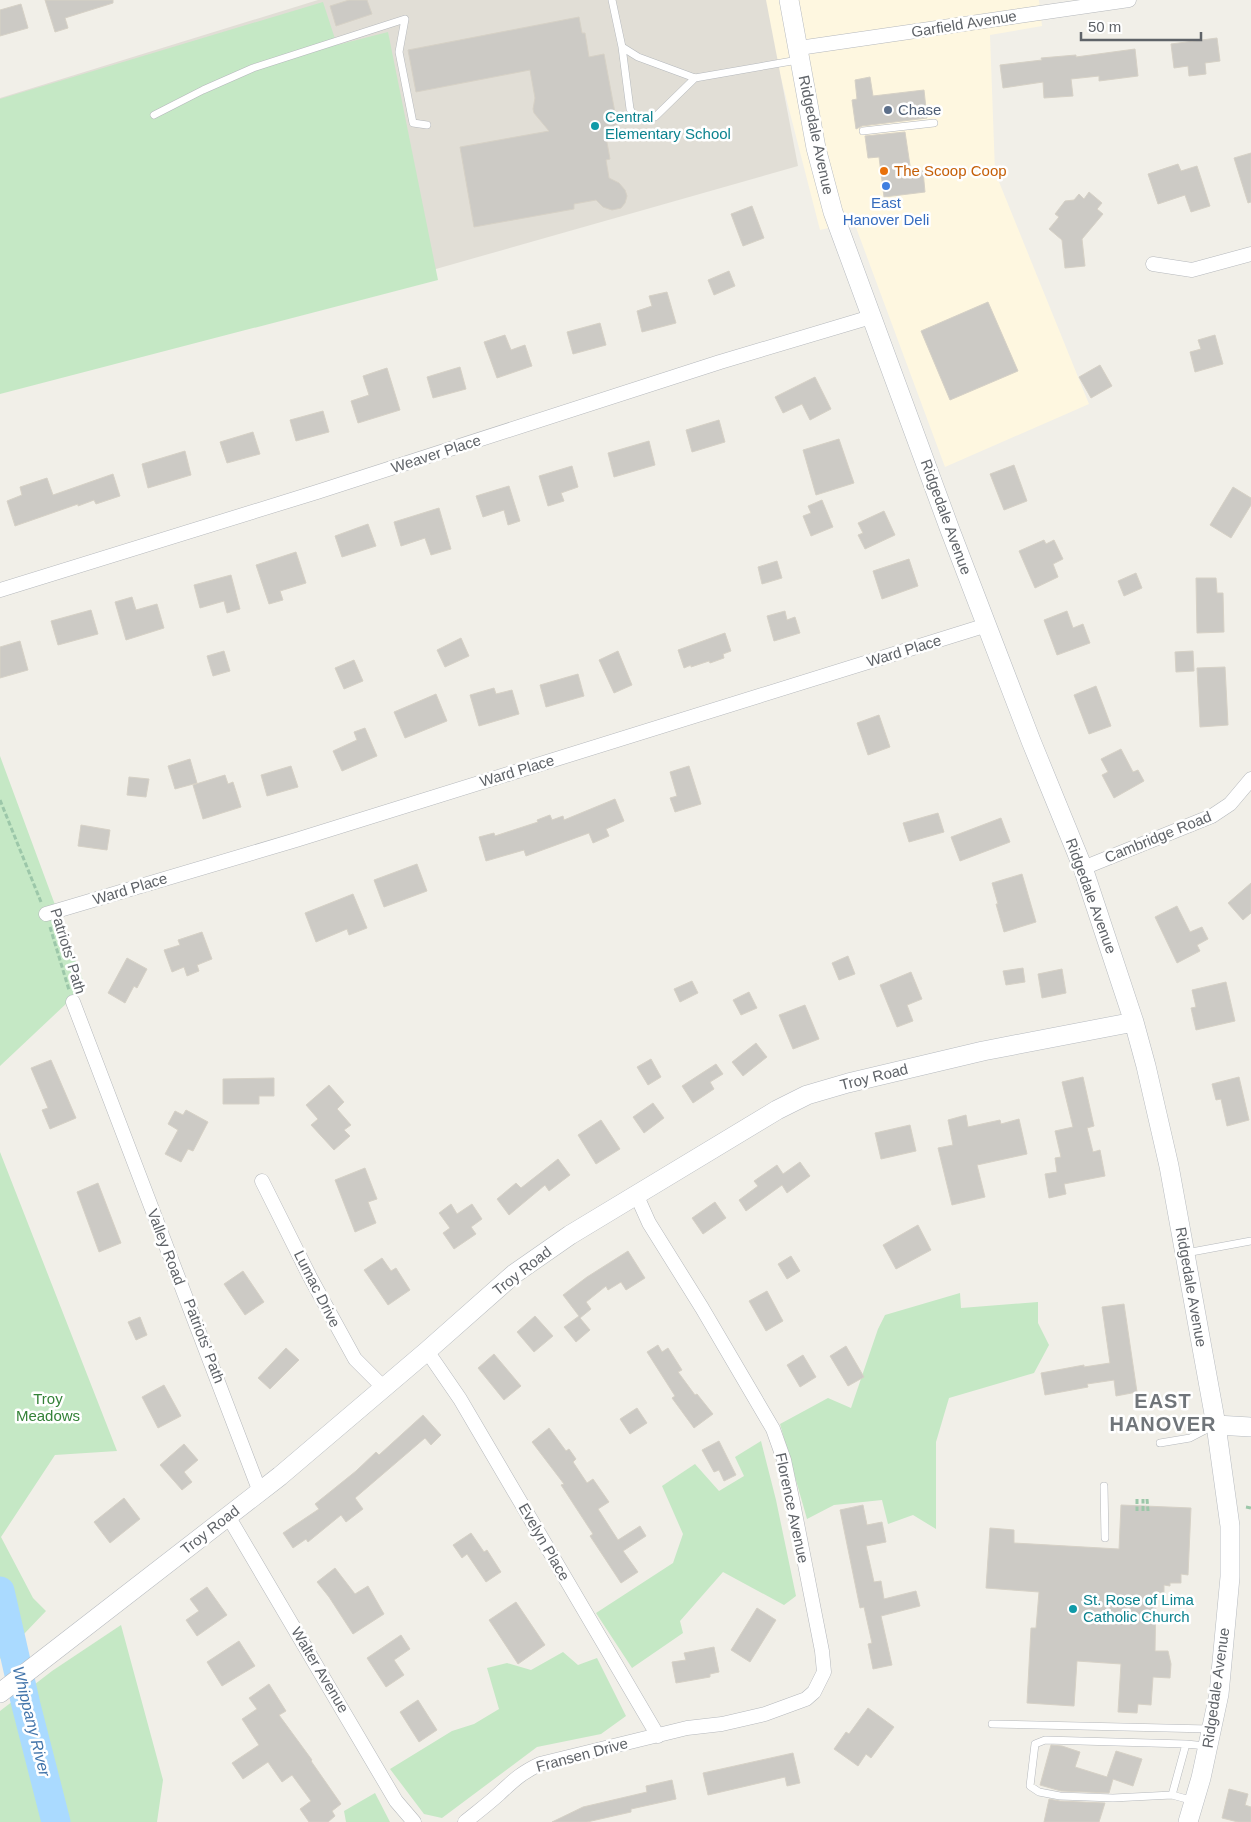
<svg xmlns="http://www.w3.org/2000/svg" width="1251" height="1822" font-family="Arial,sans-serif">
	<rect width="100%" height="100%" fill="#f1efe8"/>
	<path fill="#fef7e0" d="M761 0H1039L1042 26 990 35 995 172 1089 404 945 467 854 222 820 230Z"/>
	<path fill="#e1ded6" d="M318 0H766L798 166 0 393V98Z"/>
	<path fill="#c5e8c5" d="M323 2 337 45 388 32 438 280 0 394V99Z
		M0 756 85 986 0 1066Z
		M0 1152 117 1451 55 1455 1 1537 33 1598 46 1611 0 1659Z
		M960 1293 961 1308 1038 1302V1323L1049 1345 1034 1373 949 1398 936 1442V1529L913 1515 888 1524 882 1500 834 1505 807 1519 780 1424 828 1398 851 1408 878 1329 885 1315Z
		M761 1441 776 1500 796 1596 784 1605 723 1572 680 1621 683 1633 632 1668 596 1613 673 1563 683 1534 662 1486 695 1464 719 1491 744 1476 735 1457Z
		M121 1625 163 1780 157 1822H0V1711L52 1671Z
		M563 1652 578 1665 597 1658 626 1716 601 1734 537 1747 442 1818 424 1814 390 1769 452 1731 474 1724 499 1709 487 1668 507 1663 531 1670Z
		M375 1793 390 1822H346L344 1811Z"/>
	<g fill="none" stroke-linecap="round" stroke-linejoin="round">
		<path stroke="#aadaff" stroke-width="29" d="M0 1591 26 1705 56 1822"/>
	</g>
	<path fill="#cccac5" stroke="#d6d1c6" d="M45 0H113V3L65 18 68 28 55 32Z
		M349 0H367L372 14 336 26 330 6Z
		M21 4 28 28 0 36V10Z
		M579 17 582 33H585L589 57 604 54 619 134 606 137 610 159 606 160 609 178 619 183 625 190 627 196 625 203 621 208 612 210 603 207 596 200 574 204V209L474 227 460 147 549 131 534 113 533 109 535 98 530 70 416 92 408 50Z
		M1217 38 1220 61 1205 63 1206 74 1189 76 1188 66 1174 68 1171 44Z
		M1135 49 1138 76 1099 81V76L1071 79 1073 96 1044 98 1043 82 1003 88 1000 65 1042 60 1041 58 1076 55V57Z
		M870 77 873 96 924 90 927 118 862 126 856 129 852 100 857 99 855 80Z
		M905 132 911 172 923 171 925 192 884 197 879 157 868 158 865 136Z
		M1251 153V202L1248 203 1234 158Z
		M1178 164 1181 171 1197 166 1210 206 1191 212 1185 195 1158 204 1148 174Z
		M1089 192 1102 203 1097 209 1103 214 1082 239 1085 266 1065 268 1062 240 1049 229 1059 217 1055 214 1065 201 1074 200 1079 194 1084 199Z
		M752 206 764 238 743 246 731 214Z
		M729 271 735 286 714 295 708 280Z
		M667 292 676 323 642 332 637 311 652 306 649 296Z
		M988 302 1018 371 950 400 921 331Z
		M600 323 606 345 573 354 567 332Z
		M505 335 511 350 525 345 532 366 497 378 484 342Z
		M1215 335 1223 364 1195 372 1190 352 1201 349 1198 340Z
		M1100 365 1112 386 1091 398 1079 377Z
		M460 367 466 389 433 398 427 377Z
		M387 368 400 410 358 423 351 401 369 395 363 376Z
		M815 377 831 409 810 420 802 404 783 413 775 397Z
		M323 411 329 432 296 441 290 420Z
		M719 420 725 442 692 452 686 430Z
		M253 432 260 454 227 463 220 442Z
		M839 439 854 483 816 495 803 450Z
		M649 441 655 465 614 477 608 453Z
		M185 451 191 475 148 488 142 464Z
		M1014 465 1027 501 1004 510 990 474Z
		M572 466 578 487 561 493 564 501 548 506 539 476Z
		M113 474 120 496 96 504 94 500 78 506V504L15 526 7 501 22 495 20 487 47 478 53 495Z
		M509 486 520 521 508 525 504 510 483 517 476 496Z
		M1233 487 1251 498V505L1231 538 1210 525Z
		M822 500 833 527 811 536 803 516 811 513 808 506Z
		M439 508 451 549 431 555 425 538 401 546 394 522Z
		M884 511 895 535 865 549 858 535 863 533 858 523Z
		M368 524 376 546 342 557 335 536Z
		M1044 540 1046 544 1054 540 1063 559 1053 564 1058 577 1035 588 1019 551Z
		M296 552 306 583 280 591 283 600 269 604 256 565Z
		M909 559 918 586 882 599 873 571Z
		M777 561 782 578 762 584 758 567Z
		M1136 573 1142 588 1124 596 1118 581Z
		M231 575 240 609 227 613 224 601 200 608 194 585Z
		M1196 578H1216L1217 593H1223L1224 632 1197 633Z
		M132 597 136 610 157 604 164 628 126 640 115 602Z
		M91 610 98 634 58 645 51 621Z
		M785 611 787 620 795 617 800 633 774 641 767 616Z
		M1067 611 1073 628 1083 624 1090 643 1057 655 1044 620Z
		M725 633 731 651 723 654 724 658 710 663 709 661 691 667V665L684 668 678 650Z
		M461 638 469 656 445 667 437 650Z
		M20 641 28 670 0 678V647Z
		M224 651 230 671 213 676 207 656Z
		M618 651 632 685 614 693 599 660Z
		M1193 651 1194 671 1176 672 1175 652Z
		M354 660 363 681 344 689 335 668Z
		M1225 667 1228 725 1200 727 1197 668Z
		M578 674 584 696 546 707 540 685Z
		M1096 686 1111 726 1089 734 1074 695Z
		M494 688 496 694 512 690 519 714 479 726 470 695Z
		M436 694 447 721 405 738 394 712Z
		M879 715 890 747 868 755 857 723Z
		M365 728 377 756 342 771 333 751 357 740 354 732Z
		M1121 749 1133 772 1138 770 1144 781 1114 798 1102 775 1108 772 1101 759Z
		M190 759 197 783 175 789 168 766Z
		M291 766 298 787 267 796 261 775Z
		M689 766 701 804 675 812 670 798 677 796 670 772Z
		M225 775 228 784 233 782 241 807 203 819 193 785Z
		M129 777 149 779 146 797 127 795Z
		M615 799 624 821 606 829 609 836 593 843 589 833 526 856 524 850 486 861 479 837 494 833 495 836 538 822 537 820 550 815 552 820 563 816 564 820Z
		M938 813 944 832 909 842 903 823Z
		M1001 818 1010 842 960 861 951 837Z
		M81 825 110 830 107 850 78 846Z
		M417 864 427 891 384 907 374 880Z
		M1022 874 1036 922 1004 932 996 904H998L992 883Z
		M1251 883V913L1243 920 1228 903Z
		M353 894 367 928 349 935 347 929 316 942 305 913Z
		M1177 906 1190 932 1202 927 1208 939 1197 945 1200 951 1177 963 1155 917Z
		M202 932 212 959 197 965 199 971 187 976 184 967 172 972 164 950 180 945 178 940Z
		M848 956 855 974 839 980 832 963Z
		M127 958 147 969 137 988 134 986 125 1003 108 993Z
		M1023 968 1025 982 1006 985 1003 971Z
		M1062 969 1066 993 1042 998 1038 974Z
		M911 972 922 999 907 1005 913 1021 897 1027 880 985Z
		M692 981 698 993 680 1002 674 989Z
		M1226 982 1235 1021 1196 1030 1191 1008 1196 1007 1192 990Z
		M749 992 757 1008 741 1015 733 1000Z
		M805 1005 819 1039 793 1049 779 1015Z
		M756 1043 767 1057 743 1076 732 1062Z
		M651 1059 661 1077 648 1085 637 1067Z
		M51 1060 76 1118 50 1129 42 1110 48 1108 31 1068Z
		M716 1064 723 1074 710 1082 714 1089 693 1103 682 1086Z
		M1083 1077 1094 1126 1087 1128 1093 1152 1100 1150 1105 1176 1064 1184 1066 1194 1049 1198 1045 1174 1057 1172 1055 1158 1061 1157 1055 1131 1073 1127 1062 1082Z
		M1239 1077 1249 1120 1227 1126 1221 1099 1216 1100 1212 1084Z
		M274 1078V1096H259V1104H223V1079Z
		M329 1085 344 1102 337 1109 351 1125 344 1130 350 1136 334 1150 311 1125 318 1119 306 1105Z
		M653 1103 664 1118 644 1133 633 1117Z
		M186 1110 208 1122 193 1151 188 1149 181 1162 165 1154 178 1130 168 1124 175 1111 183 1115Z
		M966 1115 968 1127 1000 1120 1001 1124 1019 1119 1027 1154 977 1165 985 1197 952 1205 938 1148 953 1145 948 1120Z
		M601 1120 620 1149 596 1164 578 1135Z
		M910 1125 916 1151 881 1159 875 1133Z
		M558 1159 570 1175 549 1191 545 1185 509 1215 497 1199 516 1183 521 1188Z
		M800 1162 810 1176 787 1193 782 1185 746 1211 739 1200 758 1186 754 1181 777 1165 783 1174Z
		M365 1168 377 1199 368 1202 376 1223 355 1232 335 1180Z
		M98 1183 121 1243 99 1252 77 1192Z
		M715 1202 726 1218 703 1234 692 1218Z
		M451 1204 457 1214 472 1204 482 1219 471 1227 476 1234 454 1249 443 1233 450 1228 439 1213Z
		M918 1225 931 1250 896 1269 883 1245Z
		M628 1251 645 1278 626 1290 621 1282 608 1290 606 1286 586 1302 591 1309 580 1318 590 1330 576 1342 564 1327 579 1316 563 1295 587 1277Z
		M791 1256 800 1271 787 1279 778 1264Z
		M382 1258 391 1271 396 1268 410 1290 388 1305 364 1270Z
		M243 1271 264 1302 245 1315 224 1284Z
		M767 1291 783 1321 766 1331 749 1301Z
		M1124 1304 1137 1392 1116 1396 1114 1380 1087 1384 1088 1387 1045 1395 1041 1373 1084 1365V1367L1110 1363 1102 1307Z
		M535 1316 553 1336 534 1352 517 1332Z
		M140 1317 147 1335 136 1340 128 1322Z
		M658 1345 662 1352 668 1348 682 1370 678 1372 695 1395 697 1394 713 1414 694 1428 672 1398 675 1396 647 1352Z
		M846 1346 864 1377 848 1386 830 1356Z
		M286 1348 299 1360 270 1389 258 1378Z
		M494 1354 521 1386 504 1400 478 1368Z
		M803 1355 816 1377 800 1387 787 1365Z
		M164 1385 181 1416 158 1428 142 1397Z
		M637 1408 647 1423 630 1434 620 1419Z
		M423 1415 441 1435 431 1445 425 1438 355 1498 363 1509 346 1522 341 1515 308 1542 306 1539 293 1548 283 1533 319 1509 315 1504 356 1471 376 1452 379 1455Z
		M549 1428 566 1451 569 1449 576 1459 573 1462 587 1483 593 1479 609 1502 598 1509 618 1540 640 1526 646 1536 623 1551 638 1572 621 1583 590 1536 593 1534 561 1485 564 1484 532 1442Z
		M719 1441 736 1475 724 1481 719 1470 714 1472 702 1450Z
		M184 1444 198 1460 184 1472 192 1482 182 1490 160 1465Z
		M124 1498 140 1519 110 1543 94 1522Z
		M863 1505 867 1525 882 1522 886 1542 866 1546 874 1582 881 1581 884 1599 916 1591 920 1606 881 1616 892 1665 873 1669 868 1644 872 1643 864 1607 860 1608 840 1510Z
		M1121 1505 1191 1508 1188 1575 1181 1574V1583H1170V1586L1164 1585V1593L1156 1592 1155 1651H1168L1171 1664 1170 1678 1153 1677 1151 1705 1138 1704 1137 1713 1118 1712 1121 1664 1077 1661 1074 1706 1027 1703 1031 1628H1036L1039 1592 986 1588 990 1528 1014 1530V1543L1119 1549Z
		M471 1533 484 1552 487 1550 501 1572 486 1582 467 1554 462 1558 453 1545Z
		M335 1568 355 1594 368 1586 384 1614 353 1634 329 1597 317 1582Z
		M207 1587 227 1615 197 1636 186 1620 199 1611 190 1599Z
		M516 1602 545 1645 518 1664 489 1620Z
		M757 1608 776 1620 750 1662 731 1650Z
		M401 1635 410 1649 394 1660 404 1675 386 1687 367 1658Z
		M239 1641 255 1666 222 1686 207 1662Z
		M714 1647 719 1672 710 1674V1677L676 1683 672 1662 686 1660 684 1653Z
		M269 1684 286 1711 279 1715 312 1760 311 1761 341 1804 332 1811 335 1816 328 1822H309L300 1809 311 1801 292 1775 282 1782 268 1762 243 1779 232 1763 259 1745 242 1719 257 1709 249 1698Z
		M418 1700 437 1730 419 1742 400 1712Z
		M868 1708 894 1727 871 1758 866 1754 858 1766 834 1749 846 1732 849 1734Z
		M1051 1745 1062 1746 1080 1752 1075 1767 1107 1777 1116 1751 1142 1759 1133 1786 1113 1779 1109 1793 1061 1791 1040 1785Z
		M793 1753 800 1783 787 1786 785 1777 708 1795 703 1773Z
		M672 1780 676 1799 631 1809V1812L587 1822H552L583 1807 647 1792 646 1786Z
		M1229 1789 1248 1794 1245 1805 1251 1807V1822H1238L1222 1818Z
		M1049 1799 1060 1801 1105 1803 1099 1822H1044Z"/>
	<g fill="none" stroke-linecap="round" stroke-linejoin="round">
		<g stroke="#b5b8bc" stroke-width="8">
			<path id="lane" d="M612 0 622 47 638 57 695 78 798 60
				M622 47 630 109 635 117 645 120 655 117 695 78
				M154 115 203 90 253 68 405 19 399 52 413 123 427 125
				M863 131 934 123
				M1186 1253 1251 1241
				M1160 1443 1190 1438 1215 1425
				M1104 1486 1105 1538
				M992 1724 1209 1729
				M1172 1795 1113 1798 1060 1796 1039 1792 1030 1786 1035 1744 1045 1740 1186 1744
				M1194 1801 1172 1795 1186 1744 1206 1746"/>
		</g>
		<g stroke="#b5b8bc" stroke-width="15">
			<path id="street" d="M799 48 1129 0
				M1153 264 1192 270 1251 254
				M0 590 317 492 720 362 871 317
				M1083 868 1212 816 1230 804 1251 779
				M46 914 296 840 987 625
				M73 1002 260 1492
				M262 1181 310 1277 355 1359 384 1388
				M427 1351 460 1399 658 1736
				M228 1516 396 1801 414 1822
				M465 1822C476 1813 488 1804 499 1794 514 1780 521 1773 540 1764L687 1728 722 1724 765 1714 806 1699 814 1692 824 1672 822 1651 793 1503 784 1460 773 1429 702 1308 649 1223 636 1194"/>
		</g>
		<g stroke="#b6babf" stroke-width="20">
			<path id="secondary" d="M789 0 816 148 833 212 950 530 1031 741 1083 868 1134 1022 1146 1066 1169 1166 1216 1425 1230 1526V1577L1219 1694 1201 1778 1188 1822
				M1216 1425 1251 1427
				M0 1693 280 1476 427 1351 514 1274 570 1235 777 1110 807 1095 848 1083 983 1051 1134 1022"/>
		</g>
		<path stroke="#9cc7a9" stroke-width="3" stroke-dasharray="5 2.5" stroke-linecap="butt" d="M0 800 41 902
			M50 927 69 990
			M1137 1499V1511
			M1147 1499 1148 1511
			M1246 1507 1251 1508
			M1143 1511V1499"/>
		<use href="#lane" stroke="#fff" stroke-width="7"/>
		<use href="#street" stroke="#fff" stroke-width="14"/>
		<use href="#secondary" stroke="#fff" stroke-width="19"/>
	</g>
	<circle fill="#5c6f8a" stroke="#fff" stroke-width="2" cx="888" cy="110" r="5"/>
	<g fill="#0f9aa8" stroke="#fff" stroke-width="2">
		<circle cx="595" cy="126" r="5"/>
		<circle cx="1073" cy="1609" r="5"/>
	</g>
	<circle fill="#e8710a" stroke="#fff" stroke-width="2" cx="884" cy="171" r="5"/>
	<circle fill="#3f7fe0" stroke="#fff" stroke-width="2" cx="886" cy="186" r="5"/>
	<g text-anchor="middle" stroke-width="5" stroke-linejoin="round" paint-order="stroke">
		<g font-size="15" fill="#5f6368" stroke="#fff">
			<text transform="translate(964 24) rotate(-9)" y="5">Garfield Avenue</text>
			<text transform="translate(816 135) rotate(78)" y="5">Ridgedale Avenue</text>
			<text transform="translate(436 454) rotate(-18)" y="5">Weaver Place</text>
			<text transform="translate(946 517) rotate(70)" y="5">Ridgedale Avenue</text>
			<text transform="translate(904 651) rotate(-17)" y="5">Ward Place</text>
			<text transform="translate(517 771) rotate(-17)" y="5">Ward Place</text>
			<text transform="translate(1158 837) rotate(-22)" y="5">Cambridge Road</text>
			<text transform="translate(130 889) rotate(-17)" y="5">Ward Place</text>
			<text transform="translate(1091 896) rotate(70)" y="5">Ridgedale Avenue</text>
			<text transform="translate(68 951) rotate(73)" y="5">Patriots' Path</text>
			<text transform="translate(874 1077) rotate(-14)" y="5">Troy Road</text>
			<text transform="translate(166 1247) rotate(69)" y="5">Valley Road</text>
			<text transform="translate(522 1271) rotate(-38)" y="5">Troy Road</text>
			<text transform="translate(1191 1287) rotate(80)" y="5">Ridgedale Avenue</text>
			<text transform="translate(317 1289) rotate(63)" y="5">Lumac Drive</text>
			<text transform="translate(204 1341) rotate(69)" y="5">Patriots' Path</text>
			<text transform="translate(792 1508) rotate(78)" y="5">Florence Avenue</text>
			<text transform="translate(210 1530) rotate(-38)" y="5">Troy Road</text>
			<text transform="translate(544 1542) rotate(60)" y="5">Evelyn Place</text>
			<text transform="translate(320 1670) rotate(59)" y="5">Walter Avenue</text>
			<text transform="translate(1216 1688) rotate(-82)" y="5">Ridgedale Avenue</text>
			<text transform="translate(582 1755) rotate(-15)" y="5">Fransen Drive</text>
		</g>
		<g font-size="15" fill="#4e5e75" stroke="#fff" text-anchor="start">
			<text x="898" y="115">Chase</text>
		</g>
		<g font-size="15" fill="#0d838f" stroke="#fff" text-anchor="start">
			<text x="605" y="122">Central<tspan x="605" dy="17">Elementary School</tspan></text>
			<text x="1083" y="1605">St. Rose of Lima<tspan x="1083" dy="17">Catholic Church</tspan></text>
		</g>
		<g font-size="15" fill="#c56008" stroke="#fff" text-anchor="start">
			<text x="894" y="176">The Scoop Coop</text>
		</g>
		<g font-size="15" fill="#366cbe" stroke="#fff">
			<text x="886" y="208">East<tspan x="886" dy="17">Hanover Deli</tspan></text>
		</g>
		<g font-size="15" fill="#348238" stroke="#fff">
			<text x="48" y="1404">Troy<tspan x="48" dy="17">Meadows</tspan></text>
		</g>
		<g font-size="16" font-style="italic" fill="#4174aa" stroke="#fff">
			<text transform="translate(32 1721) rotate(76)" y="6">Whippany River</text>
		</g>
		<g font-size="20" font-weight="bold" letter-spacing="1" fill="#70757a" stroke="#fff">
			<text x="1163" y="1408">EAST<tspan x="1163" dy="23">HANOVER</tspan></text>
		</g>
	</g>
	<path d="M1081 32v8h120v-8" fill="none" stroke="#5f6368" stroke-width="2.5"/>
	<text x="1088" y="32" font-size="15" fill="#5f6368" stroke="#ffffff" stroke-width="4" paint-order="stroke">50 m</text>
</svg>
